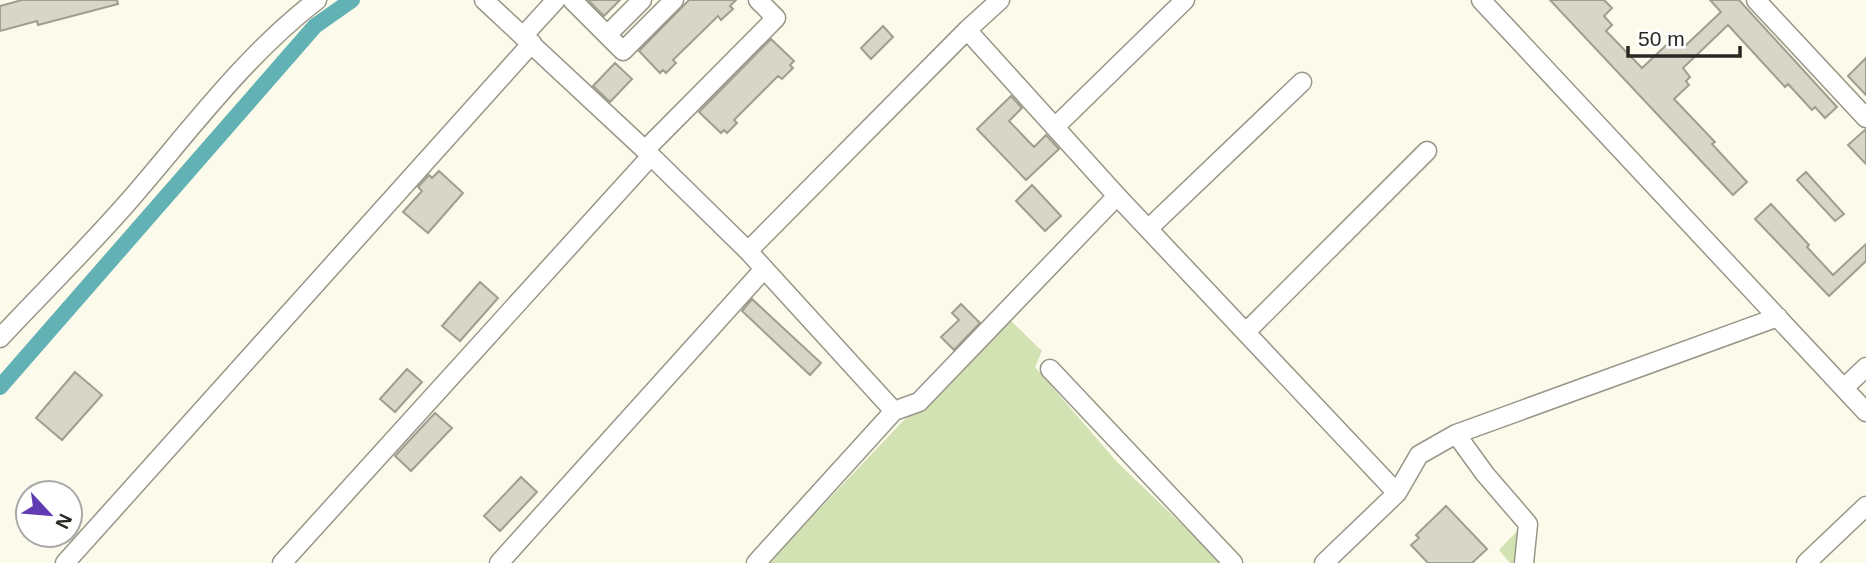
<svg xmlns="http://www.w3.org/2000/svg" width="1866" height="563" font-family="Helvetica,sans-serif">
	<rect width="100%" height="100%" fill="#fcfaea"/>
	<path fill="#d2e2b3" d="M1009 319 1042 351 1035 367 1117 462 1222 563H768L904 420 926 405Z
		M1519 529 1524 536 1520 563H1510L1499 550Z"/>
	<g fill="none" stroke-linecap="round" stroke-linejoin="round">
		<path stroke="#62b2b5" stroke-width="16" d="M0 387 315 26 352 0"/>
	</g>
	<path fill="#d8d6c7" stroke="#a09e90" stroke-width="2" d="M22 0H117L118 4 38 25 37 21 0 31V6Z
		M588 0H620L604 16Z
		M689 0H736L730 6 733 9 721 20 718 16 673 60 676 63 666 73 663 70 660 73 639 51Z
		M1550 0H1604L1612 8 1604 16 1612 25 1606 31 1642 68 1677 35 1686 45 1721 12 1710 0H1739L1837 107 1825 118 1815 107 1812 110 1788 84 1785 87 1728 25 1683 68 1690 77 1686 81 1689 85 1674 99 1715 142 1712 144 1747 182 1733 195Z
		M883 26 893 37 871 59 861 48Z
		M771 39 794 61 790 65 793 68 782 79 778 76 734 120 737 123 727 133 724 130 721 133 699 112Z
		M1866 58V95L1848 76Z
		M615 63 632 79 610 102 593 86Z
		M1011 96 1022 108 1009 121 1034 147 1046 135 1059 149 1026 180 977 129Z
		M1866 129V164L1848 145Z
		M439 171 463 193 428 233 403 212 422 191 418 187 429 175 432 178Z
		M1806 172 1844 214 1835 221 1797 180Z
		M1032 185 1061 216 1045 231 1016 201Z
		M1771 204 1809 245 1807 247 1833 275 1866 244V261L1829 296 1755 219Z
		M480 282 498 298 460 341 442 326Z
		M752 299 821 363 810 375 742 311Z
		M961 304 980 323 954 350 941 337 959 320 952 313Z
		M407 369 422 382 395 412 380 399Z
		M75 372 102 395 62 440 36 418Z
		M435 413 452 428 411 471 395 456Z
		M521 477 537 492 500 531 484 516Z
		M1446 506 1487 549 1472 563H1428L1411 545 1419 538 1416 535Z"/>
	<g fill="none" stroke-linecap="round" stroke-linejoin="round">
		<g stroke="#989688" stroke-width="21">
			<path id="minor" d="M484 0 645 150 748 251 894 411
				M572 0 623 51 674 0
				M1481 0 1866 412
				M1756 0 1866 118
				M967 30 1117 196 1397 493
				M524 35 556 0
				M607 35 642 0
				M1055 127 1185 0
				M645 150 776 18 758 0
				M1148 229 1302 82
				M748 251 967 30 1000 0
				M1246 332 1427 151
				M0 338C42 293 87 249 128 202 188 133 244 56 317 0
				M1050 369 1233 563
				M1844 388 1866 367
				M1456 434 1485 474 1528 524 1524 563
				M65 563 532 43
				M282 563 651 156
				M499 563 764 269
				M756 563 894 411 919 402 1117 196
				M1324 563 1397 493 1419 455 1456 434 1778 317
				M1806 563 1866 506"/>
		</g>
		<use href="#minor" stroke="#fff" stroke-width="18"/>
	</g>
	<g transform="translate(49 514) rotate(116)"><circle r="33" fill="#ffffff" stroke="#a9a9a7" stroke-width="2"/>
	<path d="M0-5L12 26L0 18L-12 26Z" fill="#613bb3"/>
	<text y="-10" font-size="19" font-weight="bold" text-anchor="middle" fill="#292823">N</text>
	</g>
	<path d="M1628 46v10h112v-10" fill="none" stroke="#292823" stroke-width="3.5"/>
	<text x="1638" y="46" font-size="21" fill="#292823" stroke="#ffffff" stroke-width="5" paint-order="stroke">50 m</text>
</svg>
